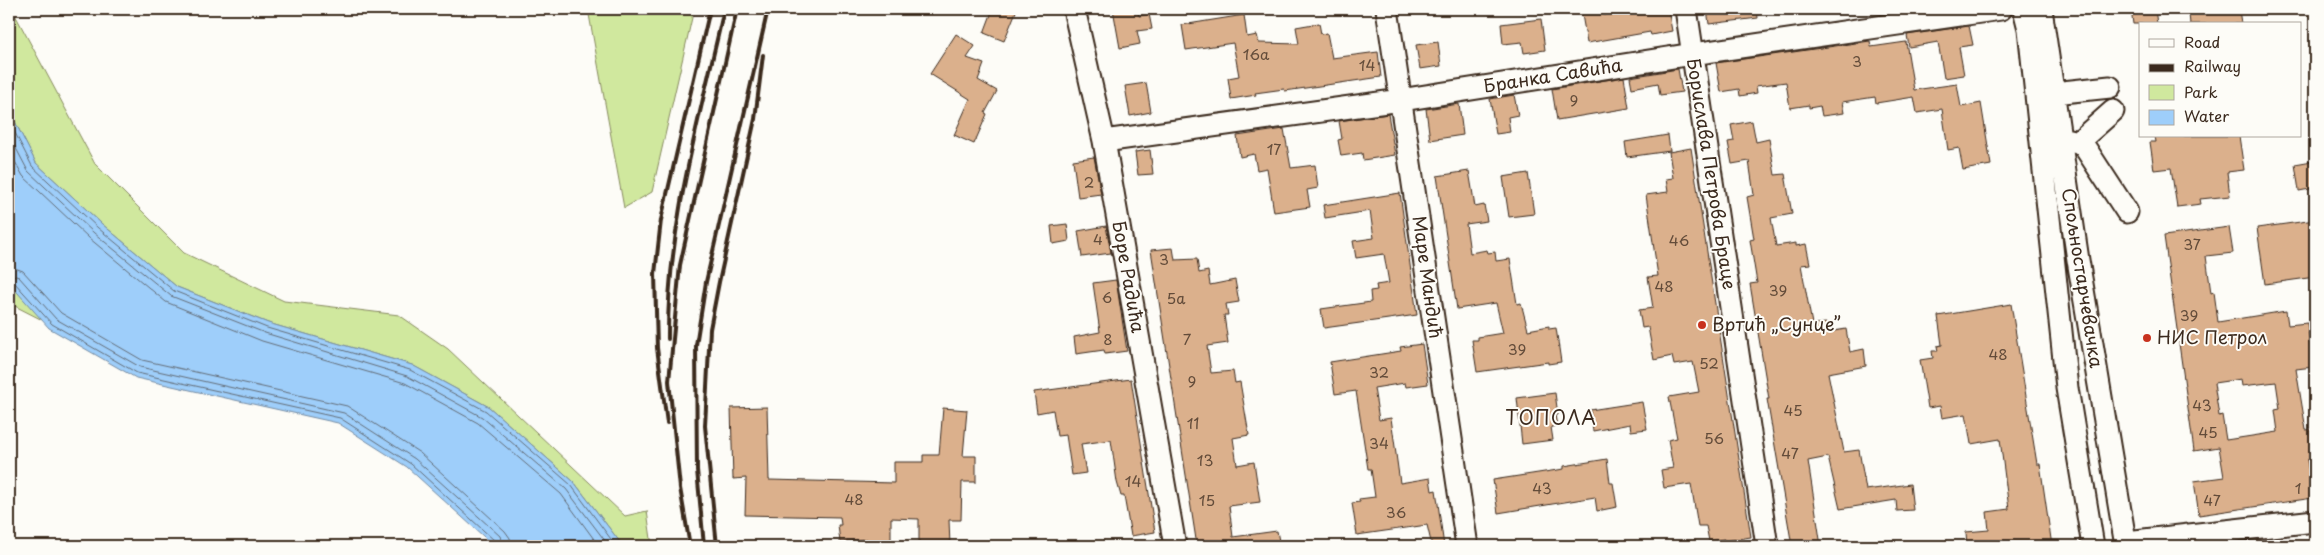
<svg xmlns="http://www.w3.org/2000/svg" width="2324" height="555" font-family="'Playpen Sans',sans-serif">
	<rect width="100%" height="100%" fill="#fdfcf7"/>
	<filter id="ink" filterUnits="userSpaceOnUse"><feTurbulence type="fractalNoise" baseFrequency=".02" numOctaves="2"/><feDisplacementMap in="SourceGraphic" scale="10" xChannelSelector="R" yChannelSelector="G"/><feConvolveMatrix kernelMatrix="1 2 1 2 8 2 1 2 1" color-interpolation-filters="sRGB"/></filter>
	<g filter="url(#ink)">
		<path fill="#d0e89e" stroke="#86895e" d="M9 9H12L95 164 184 253 284 301 399 315 448 349 625 516 647 511 652 546H623L574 482 489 407 412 365 268 323 177 287 102 224 36 163 9 110Z
			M588 9H694L652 192 624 208Z
			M9 275 97 348 9 303Z"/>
		<path fill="#9ecefa" stroke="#768ca2" d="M9 110 36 163 102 224 177 287 268 323 412 365 489 407 574 482 623 546H494L407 467 338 423 136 378 49 328 9 283Z"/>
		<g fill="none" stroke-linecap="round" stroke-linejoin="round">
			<path stroke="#636c76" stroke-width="1" d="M9 121 32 166 98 228 174 291 267 328 410 370 486 411 571 485 616 546
				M9 135 28 171 94 233 171 296 265 333 407 376 482 417 566 489 609 546
				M9 151 23 176 89 238 166 302 262 341 405 383 478 423 561 494 599 546
				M9 266 23 271 61 313 142 360 347 406 420 453 505 531 510 538 511 546
				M9 274 19 277 56 319 140 367 344 413 415 459 500 536 503 546
				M9 280 14 282 52 324 137 373 340 418 411 464 495 541 497 546"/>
		</g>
		<path fill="#dbb08c" stroke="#3b2a1e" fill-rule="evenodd" d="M993 9H1017L1004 41 984 33Z
			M1113 9H1137L1139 16 1149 14 1152 29 1137 31 1140 44 1120 48Z
			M1581 9H1603L1604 15 1649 9H1668L1672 31 1651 35 1650 32 1587 43Z
			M1707 9H1757L1758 18 1709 24Z
			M2131 9H2155L2157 24H2133Z
			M2239 9 2241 24H2190L2189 14Z
			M1244 15 1247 37 1257 35 1259 43 1299 44 1296 27 1319 23 1321 34 1327 33 1332 58 1378 52 1381 77 1285 91 1284 89 1255 93 1256 95 1231 99 1228 78 1239 76 1233 43 1186 50 1182 25Z
			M1541 19 1545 50 1524 53 1522 42 1503 44 1501 24Z
			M1969 26 1973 45 1959 47 1964 75 1944 78 1938 42 1909 47 1907 35Z
			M956 34 975 46 967 58 984 64 978 80 997 91 985 113 987 114 974 144 954 135 970 99 930 74Z
			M1870 41 1871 47 1906 42 1914 90 1957 84 1961 107 1981 103 1991 165 1963 170 1959 148 1948 150 1942 109 1917 113 1914 97 1876 103 1875 97 1842 102 1844 113 1822 116 1820 106 1809 108V105L1790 108 1786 82 1756 86 1757 93 1740 96 1739 89 1721 92 1716 63Z
			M1438 42 1441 66 1420 69 1416 45Z
			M1678 69 1682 92 1660 95 1658 83 1632 88 1630 77Z
			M1624 77 1629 108 1557 120 1552 89Z
			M1146 83 1151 112 1130 116 1125 86Z
			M1514 95 1518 115 1508 117 1510 132 1496 134 1490 99Z
			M1459 104 1463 135 1430 140 1426 109Z
			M1388 114 1395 155 1363 160 1362 153 1341 156 1338 140 1342 139 1339 121Z
			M1752 121 1756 142 1769 139 1775 175 1785 174 1792 214 1771 218 1776 246 1796 243V246L1806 244 1810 264 1801 265 1812 324 1827 323 1828 332 1846 329 1850 352 1864 349 1866 366 1828 373 1844 452 1859 450 1866 490 1910 484 1913 510 1897 511 1896 500 1840 509 1828 457 1808 461 1821 546H1792L1767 399H1769L1750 284 1757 283 1750 240 1754 239 1747 197 1754 195 1749 161 1732 164 1728 142 1734 141 1731 125Z
			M1284 129 1291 168 1315 165 1318 188 1307 190 1310 207 1274 212 1267 168 1257 170 1254 154 1240 157 1237 136Z
			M1668 135 1670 151 1627 157 1625 142Z
			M2155 136H2239L2244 170 2227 172 2230 196 2200 199 2201 204 2177 207 2171 168 2154 170 2150 142H2156Z
			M1691 148 1751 537 1724 541V539L1709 541 1706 526H1698L1691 484 1664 488 1661 470 1673 468 1668 440 1677 438 1669 397 1699 392 1693 362 1674 365 1672 356 1654 360 1648 327 1642 328 1639 310 1653 308 1648 277 1658 276 1646 195 1668 192 1666 179 1673 178 1669 152Z
			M1150 150 1153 174 1138 175 1135 152Z
			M1094 157 1101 194 1078 197 1073 160Z
			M2312 161 2315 188 2299 191 2295 164Z
			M1469 171 1475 207 1484 205 1487 221 1466 224 1470 253 1487 250 1488 253 1495 252 1496 261 1510 259 1517 304 1521 303 1528 330 1549 326V329L1556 328 1561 362 1548 364V362L1477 372 1472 340H1478V337L1503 333 1496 303 1457 309 1437 176Z
			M1528 173 1534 214 1509 217 1503 177Z
			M1400 193 1417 315 1324 328 1321 309 1371 302 1370 291 1377 290 1376 285 1389 283 1384 254 1356 258 1353 241 1374 238 1370 211 1325 218 1323 205Z
			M2315 220V277L2265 284 2257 228Z
			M1067 224 1069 241 1053 244 1051 226Z
			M1106 226 1111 253 1082 257 1078 231Z
			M2229 227 2233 253 2206 256 2211 293 2214 292 2218 322 2286 311 2288 325 2307 323 2313 367 2296 369 2306 430 2314 429 2315 436V459L2307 460 2313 498 2199 515 2194 481 2224 477 2219 447 2194 451 2164 236ZM2241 379 2242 386 2276 382 2280 409 2275 410 2278 432 2226 440 2222 415 2219 416 2214 383Z
			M1173 248 1175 260 1197 259 1199 273 1208 271 1210 285 1235 280 1239 302 1226 304 1228 315H1224L1228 343 1207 346 1211 373 1233 371 1235 383 1240 382 1249 435 1233 438 1237 465 1254 462 1260 502 1229 506 1233 537 1277 531 1280 546H1197L1151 250Z
			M1116 280 1127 351 1105 354 1104 350 1076 354 1074 337 1100 332 1093 283Z
			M2011 304 2037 464H2040L2052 546H1967L1966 532 1989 530 1987 512 2009 509 2000 439 1971 444 1966 414 1942 418 1940 406 1928 408 1920 360 1933 358 1932 351H1938L1937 346 1942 345 1938 316Z
			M1422 344 1428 384 1406 387 1405 383 1374 388 1379 420 1391 418 1400 483 1430 478 1432 491 1436 490 1444 546H1432L1427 525 1357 535 1352 503 1360 502 1359 499 1375 497 1371 469H1368L1356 391 1335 394 1330 362 1401 351 1400 347Z
			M1131 379 1155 532 1131 536 1124 496H1121L1117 482 1111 440 1081 444 1086 473 1072 475 1066 435 1057 436 1053 410 1037 413 1034 392Z
			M1555 393 1558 415H1555L1557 426 1551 427 1553 440 1522 444 1517 398Z
			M1642 402 1647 429 1631 431 1630 424 1593 431 1590 410Z
			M767 407 769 480 894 483V462H923V455H939L943 408 967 410 963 456H976V482H962L961 520H949L950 546H919V519L891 518V546H866L867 539 840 542 838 525H841L840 517 745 515 746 478 733 479 731 408Z
			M1607 459 1610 483H1613L1617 507 1597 511 1595 497 1498 513 1493 480 1564 469V466Z"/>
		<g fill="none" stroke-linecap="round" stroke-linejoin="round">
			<g stroke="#3b2a1e" stroke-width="25">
				<path id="minor" d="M1074 9 1104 141 1175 546
					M1387 9 1467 546
					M1686 9 1767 546
					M2024 9 2029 29 2067 388 2093 546
					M2041 9 2078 260 2126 546
					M2053 93 2110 87
					M2060 138 2078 142 2084 146 2127 212
					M1104 141 1401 100 1693 54 2001 9
					M2078 142 2113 111
					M2126 542 2315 521"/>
			</g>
			<use href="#minor" stroke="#fdfcf7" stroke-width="21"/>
			<path stroke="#3b2a1e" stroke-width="4" d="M668 339C667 227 700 117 724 9
				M667 423 657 348 655 274 661 220 710 9
				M690 546 680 488 669 381 680 265 737 9
				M704 546 697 470 696 345 706 282 768 9
				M717 546 705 426 710 329 719 282 755 119 763 55"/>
		</g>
	</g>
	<g fill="#c8321e" stroke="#fdfcf7" stroke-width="2">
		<circle cx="1702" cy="325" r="5"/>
		<circle cx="2147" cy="338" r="5"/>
	</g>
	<g text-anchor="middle" stroke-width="4" stroke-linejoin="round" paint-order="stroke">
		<g font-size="15" fill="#634c3a">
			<text x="1256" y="60">16a</text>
			<text x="1857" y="67">3</text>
			<text x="1367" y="71">14</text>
			<text x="1574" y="106">9</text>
			<text x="1274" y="155">17</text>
			<text x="1089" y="188">2</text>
			<text x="1098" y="245">4</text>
			<text x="1679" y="246">46</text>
			<text x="2192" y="250">37</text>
			<text x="1164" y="265">3</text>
			<text x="1664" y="292">48</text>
			<text x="1778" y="296">39</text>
			<text x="1107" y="303">6</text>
			<text x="1176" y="304">5a</text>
			<text x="2189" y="321">39</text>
			<text x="1108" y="345">8</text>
			<text x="1187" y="345">7</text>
			<text x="1517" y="355">39</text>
			<text x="1998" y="360">48</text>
			<text x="1709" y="369">52</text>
			<text x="1379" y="378">32</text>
			<text x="1192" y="387">9</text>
			<text x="2202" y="411">43</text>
			<text x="1793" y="416">45</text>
			<text x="1193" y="429">11</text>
			<text x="2208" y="438">45</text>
			<text x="1714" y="444">56</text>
			<text x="1379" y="449">34</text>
			<text x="1790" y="459">47</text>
			<text x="1205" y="466">13</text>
			<text x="1133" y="487">14</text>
			<text x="1542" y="494">43</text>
			<text x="2298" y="494">1</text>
			<text x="854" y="505">48</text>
			<text x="1207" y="506">15</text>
			<text x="2212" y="506">47</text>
			<text x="1396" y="518">36</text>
		</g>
		<g font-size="18" fill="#3b2a1e" stroke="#fdfcf7">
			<text transform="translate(1553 76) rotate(-9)" y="6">Бранка Савића</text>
			<text transform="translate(1711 174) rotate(81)" y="6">Борислава Петрова Браце</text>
			<text transform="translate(1128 277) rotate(80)" y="6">Боре Радића</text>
			<text transform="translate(1427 277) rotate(82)" y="6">Маре Мандић</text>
			<text transform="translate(2082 278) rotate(81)" y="6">Спољностарчевачка</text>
		</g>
		<g font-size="18" fill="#3b2a1e" stroke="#fdfcf7" text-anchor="start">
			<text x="1712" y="331">Вртић „Сунце”</text>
			<text x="2157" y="344">НИС Петрол</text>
		</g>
		<g font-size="19" letter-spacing="1" fill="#3b2a1e" stroke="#fdfcf7">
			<text x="1551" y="425">ТОПОЛА</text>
		</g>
	</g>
	<rect width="2324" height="555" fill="none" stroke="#fdfcf7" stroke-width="30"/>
	<rect x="15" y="15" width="2294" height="525" fill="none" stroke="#3b2a1e" stroke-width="2" filter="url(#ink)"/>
	<rect x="2139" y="22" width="162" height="115" fill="#fdfcf7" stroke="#afa8a0"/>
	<rect x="2149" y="39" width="25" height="8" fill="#fdfcf7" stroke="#afa8a0"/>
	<text x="2184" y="48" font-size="15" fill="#3b2a1e">Road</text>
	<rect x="2149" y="64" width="25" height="8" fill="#3b2a1e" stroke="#afa8a0"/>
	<text x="2184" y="72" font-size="15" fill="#3b2a1e">Railway</text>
	<rect x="2149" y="85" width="25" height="15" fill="#d0e89e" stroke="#afa8a0"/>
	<text x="2184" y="98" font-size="15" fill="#3b2a1e">Park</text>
	<rect x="2149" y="110" width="25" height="15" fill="#9ecefa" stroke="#afa8a0"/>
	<text x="2184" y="122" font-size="15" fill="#3b2a1e">Water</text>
</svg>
